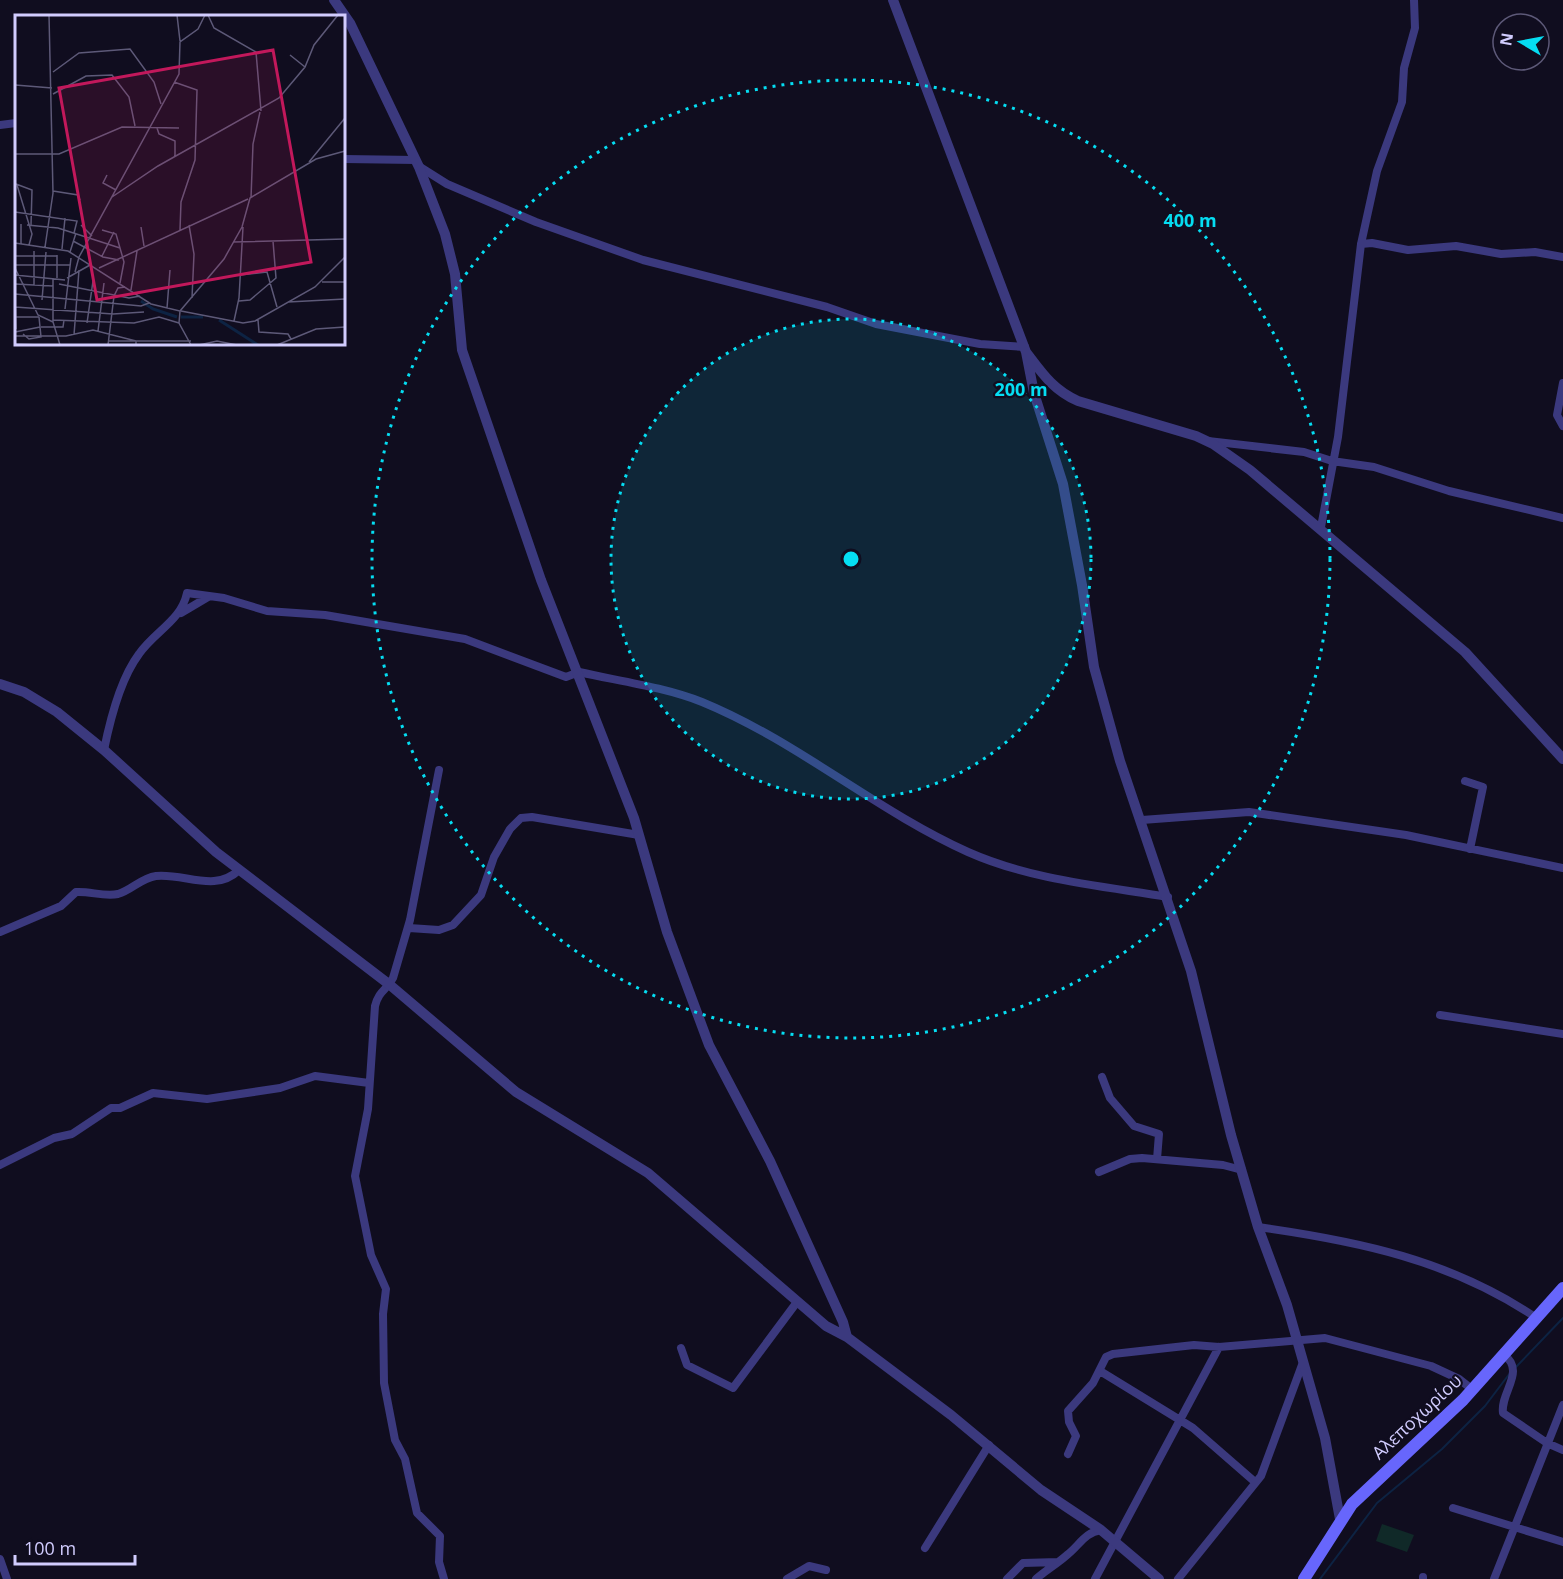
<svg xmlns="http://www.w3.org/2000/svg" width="1563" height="1579" font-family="'Open Sans',sans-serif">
	<rect width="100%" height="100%" fill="#100d1f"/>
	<path fill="#102928" d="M1382 1524 1414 1535 1407 1552 1376 1541Z"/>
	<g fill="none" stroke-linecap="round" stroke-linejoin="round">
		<path stroke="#0d2343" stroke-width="2" d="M1516 1367 1563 1318
			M1320 1579 1377 1503 1442 1449 1485 1406 1510 1373"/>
		<path stroke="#3b397e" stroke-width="8" d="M0 125 16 123
			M344 159 416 160
			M420 167 447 184 536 222 643 260 827 307 876 324 980 344 1025 347
			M1361 244 1372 243 1408 250 1456 246 1501 254 1535 252 1563 257
			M1563 383 1557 415 1563 426
			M1208 441 1304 452 1332 461 1374 467 1449 491 1563 518
			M1321 527 1338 437 1361 244 1377 171 1402 102 1404 68 1415 28 1414 0
			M181 613 208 597
			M104 750C110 720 121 678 139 654 155 631 181 621 187 593L224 598 267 611 325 615 465 639 566 677 579 672C619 681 664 687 702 702 797 741 875 810 968 852 1031 880 1101 886 1168 897
			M439 770 410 920 393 978C387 990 379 990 375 1006L368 1109 355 1176 371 1255 386 1289 383 1314 384 1383 395 1440 405 1459 417 1513 440 1536 439 1562 444 1579
			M1465 781 1483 787 1470 849
			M1142 820 1249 812 1406 835 1563 868
			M409 928 439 930 453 925 481 895 494 857 510 829 521 818 532 817 639 835
			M0 932 61 906 76 892C90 891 104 897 118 894 132 890 141 878 156 876 185 873 215 893 239 870
			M1440 1015 1563 1034
			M1102 1077 1110 1098 1134 1126 1159 1134 1157 1159
			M0 1165 54 1138 72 1134 111 1108H120L153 1093 207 1099 280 1088 315 1076 369 1083
			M1099 1172 1130 1159 1142 1158 1223 1165 1242 1170
			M1258 1227C1358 1241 1450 1260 1535 1317
			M681 1348 687 1365 733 1388 797 1302
			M1503 1354C1527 1371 1500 1392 1503 1413L1547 1443 1563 1450
			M1100 1371 1193 1428 1255 1482
			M1068 1454 1076 1436 1069 1422 1068 1411 1093 1383 1106 1357 1113 1354 1194 1345 1219 1347 1325 1338 1431 1366 1459 1379 1473 1390
			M1453 1508 1563 1542
			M925 1548 989 1445
			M0 1559 7 1579
			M787 1579 809 1566 826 1570
			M1007 1579 1023 1563 1058 1562
			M1036 1579C1046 1570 1057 1564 1067 1555 1080 1545 1084 1533 1101 1530
			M1095 1579 1219 1347
			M1178 1579 1261 1476 1302 1365
			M1423 1579V1577
			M1494 1579 1563 1405"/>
		<path stroke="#3b397e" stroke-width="10" d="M334 0 350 23 419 167 445 234 455 274 462 350 541 580 634 818 667 932 709 1045 770 1161 843 1322 847 1337
			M893 0 1026 352C1042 373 1053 390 1078 401L1196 436 1213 444 1250 470 1465 652 1563 759
			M1026 352 1034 393 1063 484 1082 585 1094 667 1120 761 1191 971 1231 1135 1258 1227 1287 1305 1325 1438 1340 1519
			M0 684 24 692 57 712 104 750 216 852 390 985 516 1092 648 1173 826 1326 847 1337 951 1415 1041 1490 1101 1530 1159 1579"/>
		<path stroke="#6766fc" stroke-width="12" d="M1304 1579 1352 1504 1463 1400 1563 1288"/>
	</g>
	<circle cx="851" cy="559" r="240" fill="#05ddf2" fill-opacity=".12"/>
	<g fill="none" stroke="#05ddf2" stroke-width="3" stroke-dasharray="3 6">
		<circle cx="851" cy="559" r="240"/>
		<circle cx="851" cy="559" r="479"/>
	</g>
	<g text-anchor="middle" stroke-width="4.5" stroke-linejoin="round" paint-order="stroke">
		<g font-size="18" fill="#d1ccfe" stroke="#100d1f">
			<text transform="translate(1417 1417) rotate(-43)" y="6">Αλεποχωρίου</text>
		</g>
	</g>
	<g transform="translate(15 15)">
		<rect width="330" height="330" fill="#100d1f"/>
		<path fill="none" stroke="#0d2343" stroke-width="3" d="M126 286 138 294 162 302M166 302H188M204 305 243 330"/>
		<path fill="none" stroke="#5d5978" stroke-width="1.5" d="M162 0 165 26M193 0 199 13 241 37 246 96M275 40 290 52M38 57 64 38 115 34 139 67 146 89M159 67 182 75 180 145 166 187 165 215M0 70 37 73M38 79 71 61 97 60 114 82 120 111M142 113 144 119 160 126V142M0 139H44L107 112 164 113M294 147 330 103M92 160 88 168 101 175M1 169 17 175 16 210M2 170 17 219 14 230M38 176 63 180 65 185M97 182 143 151 264 83 290 52 299 30 323 0M236 183 238 129 245 97M0 197 62 206 59 218M6 209V229M12 210 43 213 105 233M174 210 179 239 177 283M126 212 129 231M87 215 101 219 109 247 105 268M72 216 66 210 77 221M58 226 88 242 104 245M218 227 330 224M0 228 53 236 136 289 165 296 164 308 176 330M30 232 38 178 34 0M47 234 50 203M55 237 61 218M0 241H42M87 241 99 217M0 250H55M0 253 23 300 38 307M84 253 233 184M60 257 64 242 164 59 165 27 183 14 190 0M0 260 50 265M225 260 252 257 262 292M38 263V307L45 330M42 263V240M52 263 75 250M307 267H330M0 269 38 271M44 269 114 283 125 281M19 270V236M116 275 122 236M0 279 126 291 134 288M0 281 1 314M27 285 31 237M224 286 235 285 261 263 258 226M273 287 330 284M0 292 98 299 129 297M152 293 155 255M50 294 56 243M165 296 209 244 227 212 235 183 301 144 330 136M166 296 228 308 240 306 300 272 330 242M0 302H24M38 305 119 308 144 302 164 308M243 305 244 317 273 319 276 324M219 306 224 283 228 212M72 308 78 266M26 312H48L49 305M83 316 89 268M0 317 25 312M8 319 14 324 26 322 24 302M59 320 64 255M0 321H51L78 315 121 326H176M94 326H121V330M0 329 26 330M93 330 99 281 103 273 110 272M184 330 202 326 222 330M262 330 301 314 330 312"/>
		<path fill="#c2185b" fill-opacity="0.15" stroke="#c2185b" stroke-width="3" d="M258 35 296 247 82 285 44 73Z"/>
		<rect width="330" height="330" fill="none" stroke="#d1ccfe" stroke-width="3"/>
	</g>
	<circle cx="851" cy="559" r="9" fill="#05ddf2" stroke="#100d1f" stroke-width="3"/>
	<g font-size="18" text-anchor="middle" font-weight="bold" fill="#05ddf2" stroke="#100d1f" stroke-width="4.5" stroke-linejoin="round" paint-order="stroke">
		<text x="1190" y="227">400 m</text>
		<text x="1021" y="396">200 m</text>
	</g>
	<g transform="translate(1521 42) rotate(280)"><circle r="28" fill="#100d1f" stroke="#5d5978" stroke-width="1.5"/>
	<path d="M0-4.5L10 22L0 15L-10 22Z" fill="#05ddf2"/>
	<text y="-9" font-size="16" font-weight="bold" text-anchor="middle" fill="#d1ccfe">N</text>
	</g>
	<path d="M15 1555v9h120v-9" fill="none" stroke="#d1ccfe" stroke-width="3"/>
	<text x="24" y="1555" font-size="18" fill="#d1ccfe" stroke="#100d1f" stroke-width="4.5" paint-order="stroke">100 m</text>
</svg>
